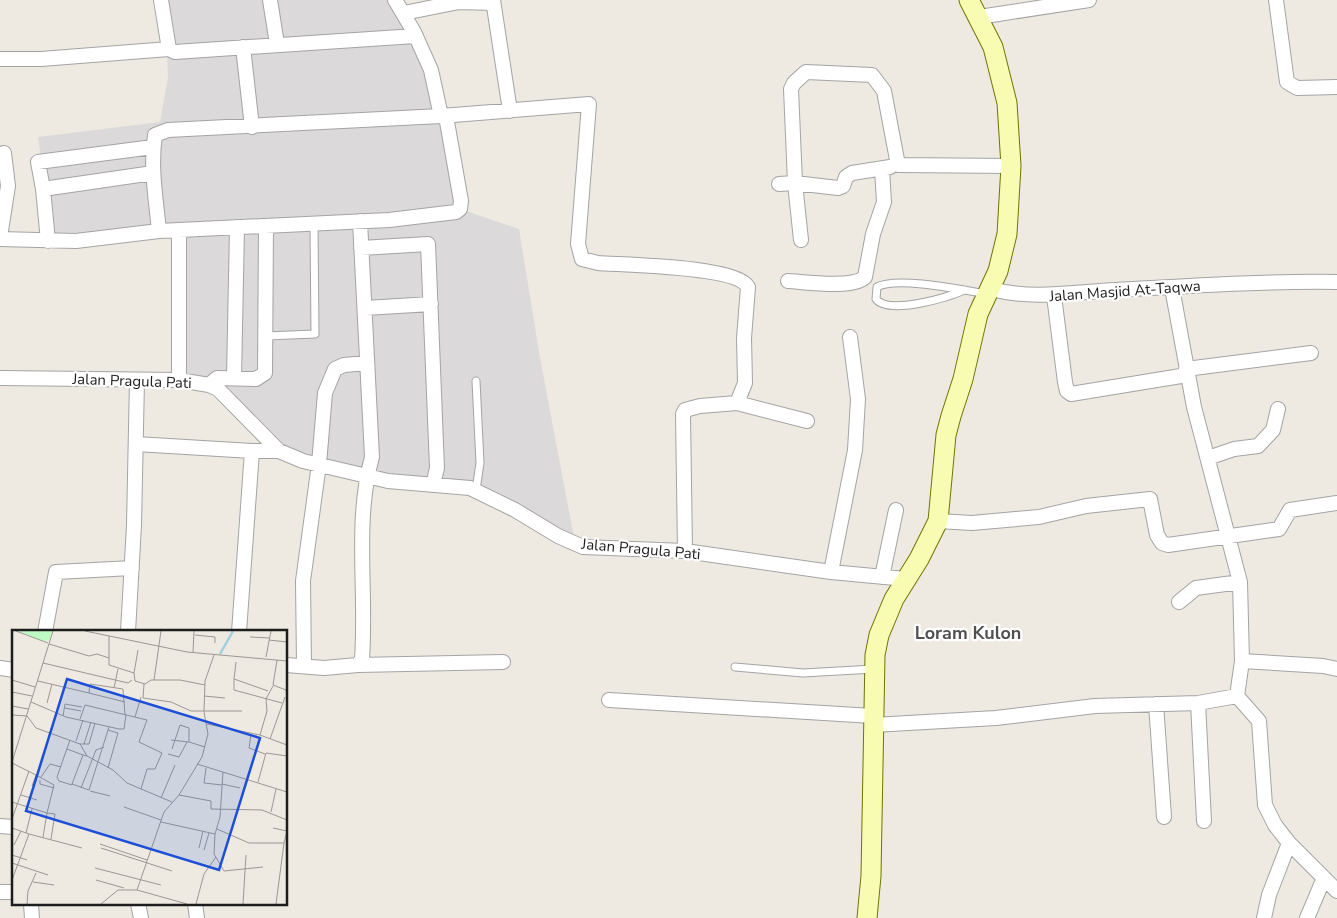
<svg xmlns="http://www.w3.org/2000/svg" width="1337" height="918" font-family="'Nunito Sans',sans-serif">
	<rect width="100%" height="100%" fill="#eeeae2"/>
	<path fill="#dbd9d9" d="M165 0H396L414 32 441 116 460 209 519 229 540 358 575 543 470 488 381 480 279 451 209 384 181 378 179 230 52 235 38 137 160 122 168 77Z"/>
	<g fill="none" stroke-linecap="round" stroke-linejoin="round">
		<g stroke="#a4a4a4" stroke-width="9">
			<path id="lane" d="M964 290C948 298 888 315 876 299L877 287C896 276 963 290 987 294
				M266 336 315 334 314 224
				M476 490 480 463 476 381
				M735 667 803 673 874 669"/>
		</g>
		<g stroke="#a4a4a4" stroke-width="16">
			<path id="street" d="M270 0 277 44
				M395 0 414 32 431 70 441 116
				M493 0 510 111
				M1276 0 1287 82 1297 88 1337 87
				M404 13 459 2 493 3
				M979 17 1089 0
				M243 47 252 127
				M169 49 175 52 415 36
				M0 59H41L169 49 161 0
				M779 184 795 183 838 188 843 186 846 177 852 173 890 167
				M43 189 153 173
				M159 231C156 199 150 167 155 135L168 130 441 116 589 104 578 244 582 259 598 263C623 265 737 266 748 287L744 338 745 383 737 403 700 406 685 410 683 414 685 551
				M0 237 8 186 4 153
				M0 239 76 241 159 231 389 220 456 212 460 209 461 201 446 116
				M801 240 795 183 791 89 794 83 806 72 872 75 884 91 898 165 1011 166
				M48 241 43 189 38 162 153 147
				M361 248 428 244 437 468 433 485
				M788 281C806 282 853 289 865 277L873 234 884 202 882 169
				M991 289C1034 300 1072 292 1116 290 1189 286 1263 281 1337 282
				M1054 296 1065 382 1067 391 1071 394 1187 375
				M365 308 431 304
				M1186 369 1311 353
				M0 378 179 380 209 385 218 389 279 451 303 461 388 481 470 488 515 510 558 536 583 547 685 551 831 572 906 579
				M234 378 237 227
				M179 380V230
				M209 385 217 378 256 379 265 373 266 226
				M737 403 807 421
				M136 444 252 451
				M1208 458 1234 449 1258 446 1273 430 1278 409
				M938 521 972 523 1039 517 1086 506 1150 499 1157 535 1162 543 1168 545 1279 529 1290 510 1337 503
				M831 572 855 450 858 399 850 337
				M882 577 896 510
				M1179 602 1196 588 1240 582
				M45 632 56 572 132 568
				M128 632 134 525 137 380
				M239 632 252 451H279
				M1242 661 1323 666 1337 669
				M286 665 324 668 358 665 362 659C367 592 354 522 372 457L360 221
				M304 665 303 581 319 464 325 393 335 369 344 365 367 363
				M358 665 503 662
				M0 668 14 670
				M1237 696 1259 721 1265 805 1275 825 1289 843 1337 891
				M609 700 873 716
				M1198 703 1204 821
				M1156 704 1164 817
				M873 725 996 718 1095 706 1198 703 1237 696 1242 661 1240 582 1194 407 1172 288
				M0 826 14 827
				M0 892H14
				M31 904 32 918
				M138 904 141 918
				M195 904 197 918
				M1264 918 1269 895 1289 843
				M1307 918 1324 878"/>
		</g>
		<g stroke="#6a7700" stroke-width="21">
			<path id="secondary" d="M867 918 871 876 875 655 879 635 894 599 919 559 938 521 946 435 951 416 963 379 978 314 998 271 1007 234 1011 166 1007 103 993 47 969 0"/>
		</g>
		<use href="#lane" stroke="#fff" stroke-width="7"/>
		<use href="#street" stroke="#fff" stroke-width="14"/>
		<use href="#secondary" stroke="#f8fcb2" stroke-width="19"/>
	</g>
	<g text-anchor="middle" stroke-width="4.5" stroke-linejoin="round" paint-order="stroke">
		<g font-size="15" fill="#1d1d1d" stroke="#fff">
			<text transform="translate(1125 291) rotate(-4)" y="5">Jalan Masjid At-Taqwa</text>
			<text transform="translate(132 381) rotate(2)" y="5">Jalan Pragula Pati</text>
			<text transform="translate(641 549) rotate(5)" y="5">Jalan Pragula Pati</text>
		</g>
		<g font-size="18" font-weight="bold" fill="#505050" stroke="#fff">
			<text x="968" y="639">Loram Kulon</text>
		</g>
	</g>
	<g transform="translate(12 630)">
		<rect width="275" height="275" fill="#eeeae2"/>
		<path d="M7 1H41L37 10 31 11Z" fill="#bcfbc1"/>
		<path fill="none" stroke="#a0d0de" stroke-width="2.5" d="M208 24 221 1"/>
		<path fill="none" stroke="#9a9893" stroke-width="1" d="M4 1 36 13M73 1 175 22 275 31M183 5 203 7V13M238 7 258 8M257 10 275 12M37 14 77 26 85 24 97 28V35L122 43 123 51 133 54 139 50H168L193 55M181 22 182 1M254 27 259 1M97 28V6M265 30 261 55 274 60 275 68M224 32 222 49 256 61M31 33 116 53 120 50M122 43 126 20M222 49V60L270 73M0 50 23 57M142 50 149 1M26 51 77 63 78 54 111 59 113 85M132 54 131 68 159 72 179 81H230M102 58 106 39M0 62 20 66M77 63 113 72M192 66 213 68M19 72 54 87 107 99H112L114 85M35 73 40 54M0 76 16 79M53 78 69 81M0 85 15 86 24 98 68 114 75 126 101 140 115 153 160 172M51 86 53 74 70 77M123 87 129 67M68 89 73 75 135 90 127 112 150 123 143 139H135L129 159M195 94 248 105 275 115M239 104 237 118 253 124M248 105 255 81 254 69 261 56M258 109 273 67M58 110 45 147 47 151 60 155M159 110 177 112M64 111 71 90M68 114H77L83 93M72 114 79 92M55 119 71 125M160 119 168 95 177 98V112L193 117M156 124 167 127 175 112M75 126 71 125 60 154 77 160 97 97M0 132 41 1M0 133 24 145 20 156M185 134 275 162M96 138 106 103 96 100M194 138 192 153 210 155M29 147 38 134 49 137M28 150V154L42 158M246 152 254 123 275 126M210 154 228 158M69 158 84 120 92 117M78 161 98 166M9 165 25 170M167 165 199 171V179L250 180 275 190M149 168 163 135M0 172 35 183 42 155 24 145M112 177 149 190M259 182 264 159M0 189 17 141M149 192 203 204 208 187 211 142M0 198 17 204 0 250M205 199 237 213H272L275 201 261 198M14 203 20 179M17 204 70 218M203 204 202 224 212 241 251 237M31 207 35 183 43 184 39 209M88 214 135 230M2 215 9 201M89 218 160 241M187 218 191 201M192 220 197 203M0 225 15 230M0 233 36 245M83 238 149 255M233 241 234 225M84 250 112 258M21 252 42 255M125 260 175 274M15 274 16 261 24 243M89 274 106 260H125L152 182 167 165 190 127 196 104 192 82 193 51 202 25M184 274 192 244 204 227M231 274 233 241M264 274 272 213"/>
		<path fill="#1d4ed8" fill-opacity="0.15" stroke="#1d4ed8" stroke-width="2.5" d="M55 49 248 108 207 240 14 181Z"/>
		<rect width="275" height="275" fill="none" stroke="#1d1d1d" stroke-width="2.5"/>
	</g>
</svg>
